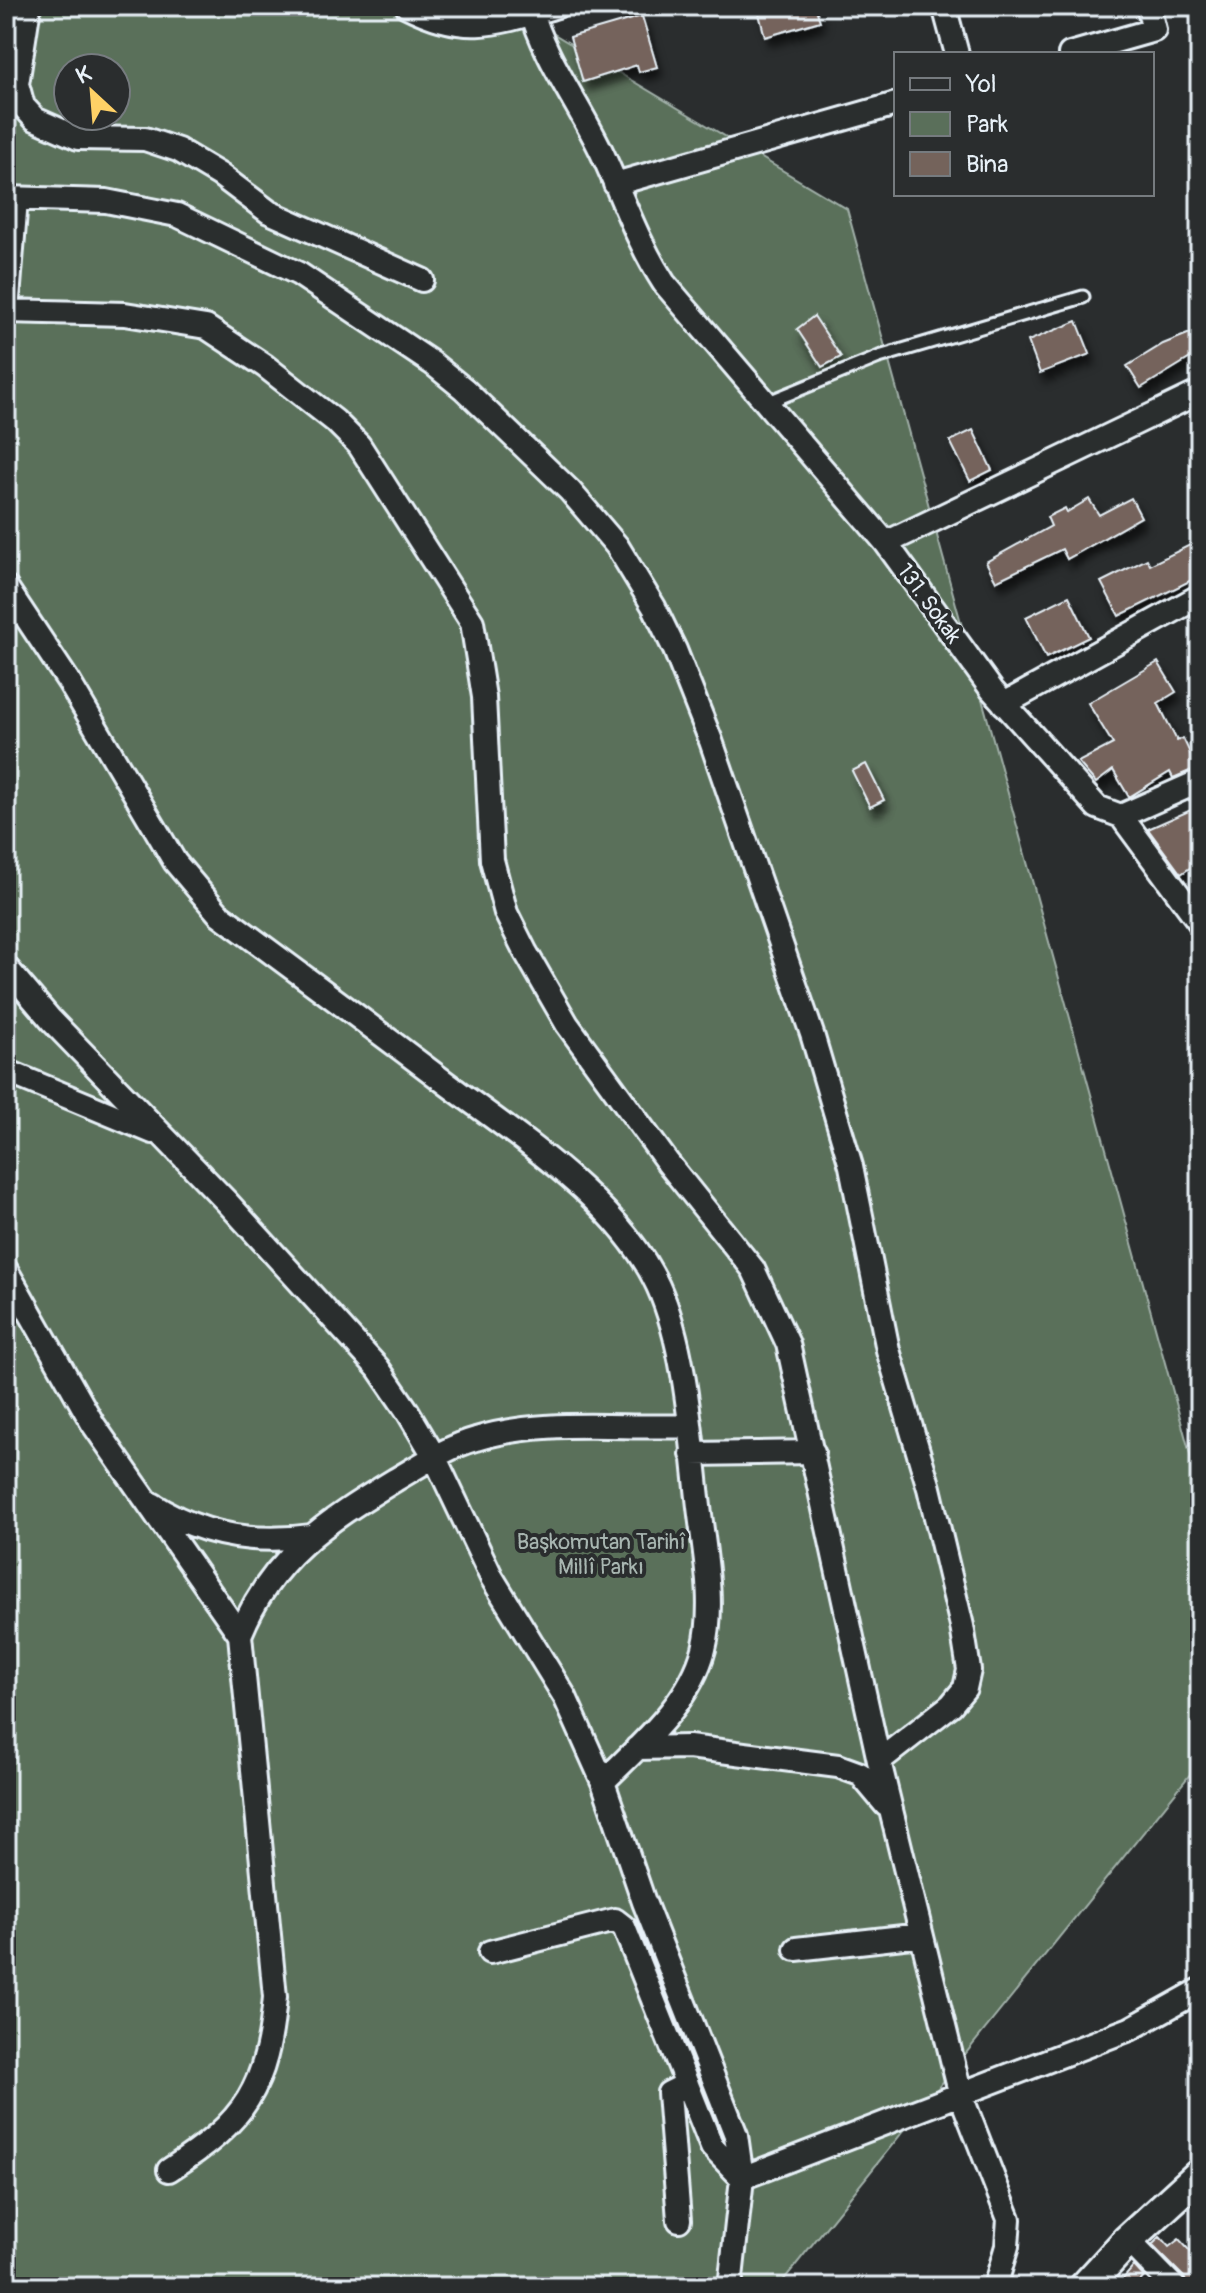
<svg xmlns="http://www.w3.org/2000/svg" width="1206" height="2293" font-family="Pangolin,sans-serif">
	<defs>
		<filter id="shadow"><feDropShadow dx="5" dy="9" stdDeviation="4" flood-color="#0009"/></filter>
	</defs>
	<rect width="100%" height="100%" fill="#2a2d2e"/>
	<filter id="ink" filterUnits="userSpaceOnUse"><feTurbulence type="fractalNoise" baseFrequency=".0125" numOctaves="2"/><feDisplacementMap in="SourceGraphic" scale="16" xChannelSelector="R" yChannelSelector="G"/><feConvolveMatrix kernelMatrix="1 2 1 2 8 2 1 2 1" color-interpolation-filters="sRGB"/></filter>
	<g filter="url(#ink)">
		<path fill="#5a6f5a" stroke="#a1b0a9" stroke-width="2" fill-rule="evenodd" d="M6 6H507L847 209 1200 1490V1762L778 2287H6ZM68 68H116V116H68Z"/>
		<path fill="#74635b" stroke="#e8f1f8" stroke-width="2" filter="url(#shadow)" d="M757 6H815L820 21 765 37Z
			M642 16 657 67 639 72 637 65 583 82 570 37Z
			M814 316 841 357 822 367 797 329Z
			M1077 321 1090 354 1040 373 1028 341Z
			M1200 329V352L1141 388 1127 366 1163 344Z
			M973 430 992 470 970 481 950 441Z
			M1131 498 1141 517 1067 559 1062 549 996 581 986 562 1051 526 1047 517 1065 508 1067 512 1089 499 1099 515Z
			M1200 540V576L1119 616 1101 582 1147 559 1150 565Z
			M1069 596 1089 637 1046 658 1026 617Z
			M1158 662 1176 692 1158 703 1177 741 1183 738 1197 768 1173 778 1170 772 1129 797 1113 770 1096 783 1078 762 1113 744 1088 703Z
			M866 764 884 800 870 807 852 771Z
			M1200 806V861L1181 874 1148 829Z
			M1160 2237 1169 2247 1179 2239 1200 2262V2287H1188L1184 2277 1152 2245Z
			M1134 2266 1144 2277 1135 2287H1116Z"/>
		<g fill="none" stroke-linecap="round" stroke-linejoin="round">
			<g stroke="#e8f1f8" stroke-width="17">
				<path id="service" d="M766 403 879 357 1083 297"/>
			</g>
			<g stroke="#e8f1f8" stroke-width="28">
				<path id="minor" d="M29 6 17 84 23 106 35 119 78 138 145 139 178 150 220 175 269 212 422 280
					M407 6C466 36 496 24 557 6
					M530 6C545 61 580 105 603 155 623 199 638 243 664 283L886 543 992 690 1097 807 1121 816 1200 923
					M944 6 957 54
					M1070 54 1154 30 1148 6
					M615 184 896 104
					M6 198 106 201 177 215 299 274 432 363 464 389 570 491 617 546 654 607 675 650 711 741 812 1034 851 1166 888 1350 929 1488 962 1626 969 1670 965 1688 951 1705 879 1761
					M6 311 125 314 206 327 265 366 335 421 359 445 472 622 484 697 492 860 506 913 525 951 567 1024 668 1163 753 1269 788 1344 879 1761 961 2096 1009 2219 1007 2246 995 2287
					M7 311 16 199
					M886 543 1200 392
					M6 587 69 682 175 862 219 914C295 970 371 1026 446 1083 518 1137 620 1202 658 1286 685 1345 691 1433 698 1498 703 1546 716 1602 704 1649 690 1703 642 1743 603 1782
					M1004 704 1200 596
					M1121 816 1200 781
					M6 967 51 1020 227 1202 378 1368 408 1412 434 1456 492 1578 565 1697 603 1782 644 1902 736 2135 742 2178
					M6 1071 153 1132
					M6 1270 93 1424 240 1635
					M692 1454 813 1452
					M152 1504C200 1535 255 1544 311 1536
					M637 1748 689 1747 838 1766 860 1774 886 1805
					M796 1949 921 1935
					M490 1952 615 1920 624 1927 712 2147 742 2178
					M169 2170C246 2121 267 2088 275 1997L240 1635C271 1557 326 1522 395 1480 421 1465 447 1447 476 1439 544 1418 618 1429 688 1426
					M679 2220 669 2093 687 2084
					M1128 2240 1174 2287
					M730 2287 742 2178 1130 2029 1200 1990"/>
			</g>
			<g stroke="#e8f1f8" stroke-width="36">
				<path id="secondary" d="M1085 2287 1128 2240 1200 2174"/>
			</g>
			<use href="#service" stroke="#2a2d2e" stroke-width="11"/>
			<use href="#minor" stroke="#2a2d2e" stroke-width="22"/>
			<use href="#secondary" stroke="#2a2d2e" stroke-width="30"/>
		</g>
	</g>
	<g text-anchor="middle" stroke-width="8" stroke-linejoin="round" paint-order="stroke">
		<g font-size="22" fill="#e8f1f8" stroke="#2a2d2e">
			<text transform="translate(930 603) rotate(54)" y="8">131. Sokak</text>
		</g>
		<g font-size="22" fill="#a8b6b1" stroke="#2a2d2e">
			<text x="601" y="1549">Başkomutan Tarihî<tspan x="601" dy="25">Millî Parkı</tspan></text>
		</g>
	</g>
	<rect width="1206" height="2293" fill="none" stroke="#2a2d2e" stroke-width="32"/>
	<rect x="16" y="16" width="1174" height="2261" fill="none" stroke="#e8f1f8" stroke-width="3" filter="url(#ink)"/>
	<rect x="894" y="52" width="260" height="144" fill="#2a2d2e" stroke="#767b7f" stroke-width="2"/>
	<rect x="910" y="78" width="40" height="12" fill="#2a2d2e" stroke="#767b7f" stroke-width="2"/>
	<text x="966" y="92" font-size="24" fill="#e8f1f8">Yol</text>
	<rect x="910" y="112" width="40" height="24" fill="#5a6f5a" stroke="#767b7f" stroke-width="2"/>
	<text x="966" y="132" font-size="24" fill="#e8f1f8">Park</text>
	<rect x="910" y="152" width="40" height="24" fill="#74635b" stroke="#767b7f" stroke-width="2"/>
	<text x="966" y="172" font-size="24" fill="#e8f1f8">Bina</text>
	<g transform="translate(92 92) rotate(334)"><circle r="38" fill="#2a2d2e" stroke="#767b7f" stroke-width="2"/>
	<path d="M0-6L14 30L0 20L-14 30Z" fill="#ffd166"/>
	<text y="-12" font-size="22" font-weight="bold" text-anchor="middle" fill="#e8f1f8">K</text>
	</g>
</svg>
